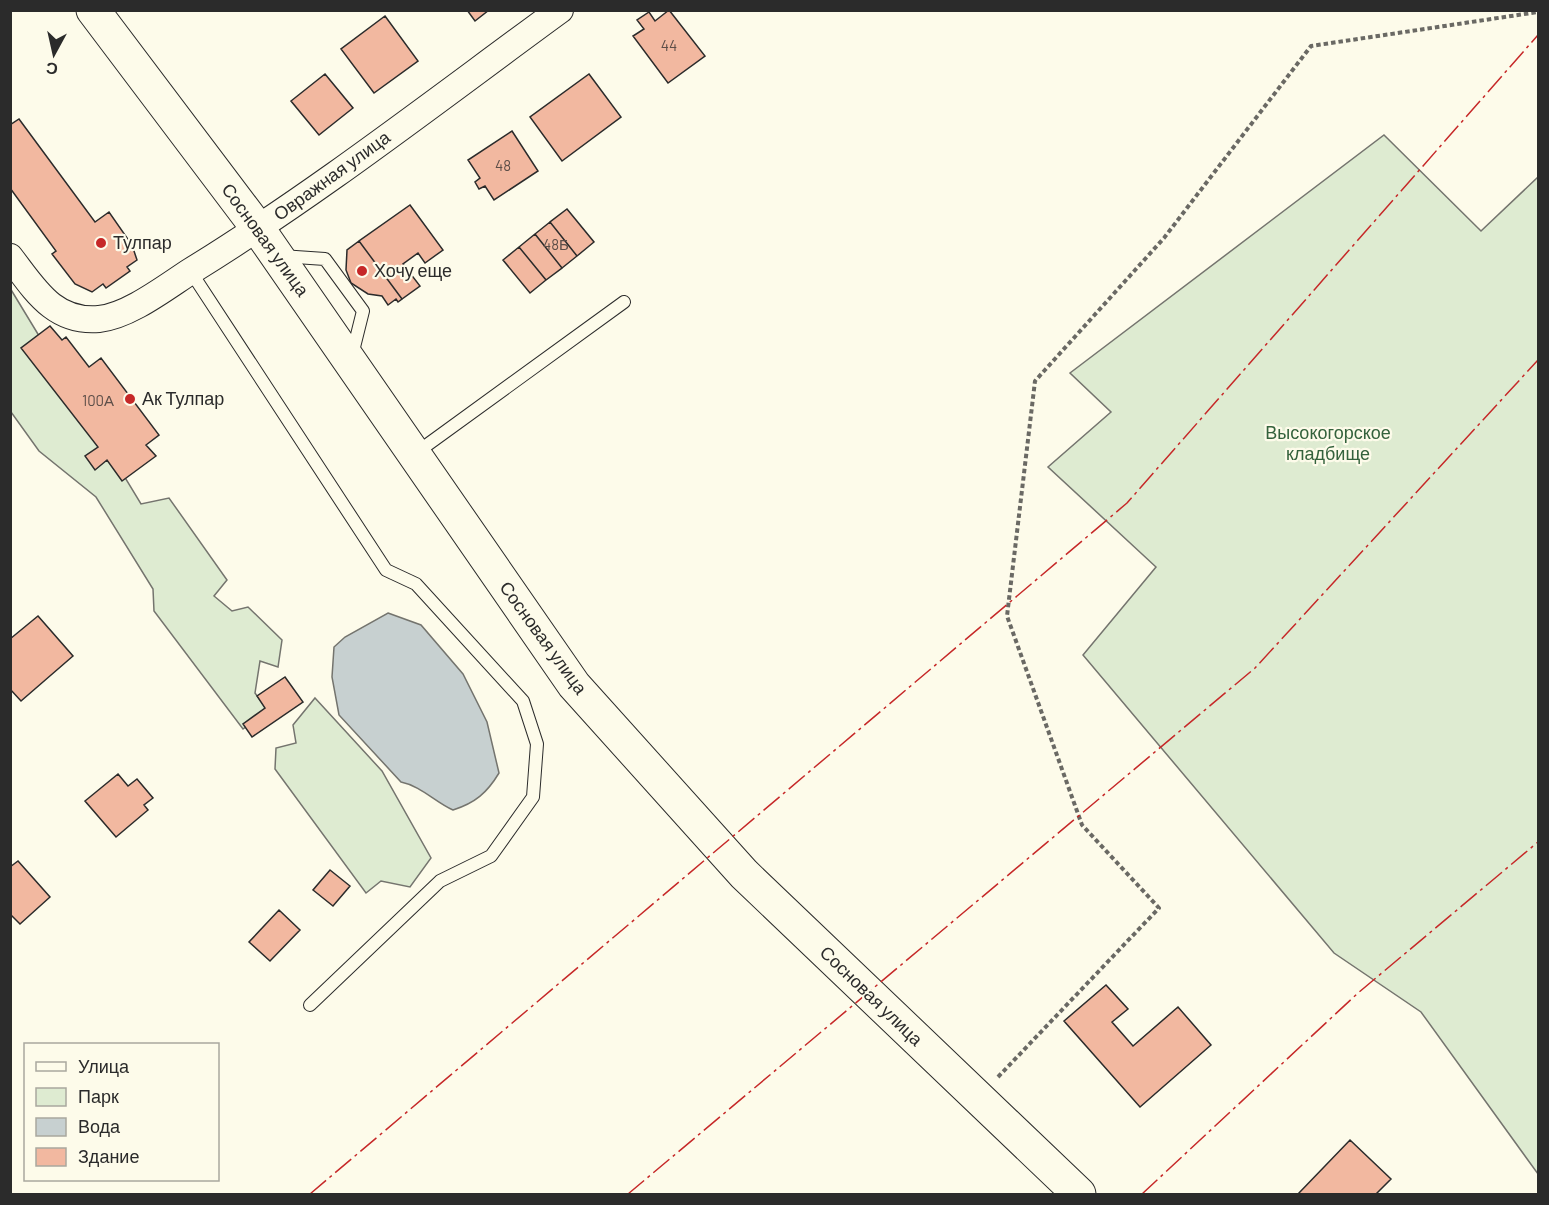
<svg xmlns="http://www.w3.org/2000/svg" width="1549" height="1205" font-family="Barlow,sans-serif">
	<rect width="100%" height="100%" fill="#fdfbea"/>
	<path fill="#deebd1" stroke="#74746e" stroke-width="1.5" d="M1384 135 1481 231 1538 177V1174L1421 1012 1334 953 1083 655 1156 567 1048 467 1111 412 1070 373Z
		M10 288 141 504 169 498 227 580 214 596 232 611 248 607 282 640 278 667 260 661 255 693 268 711 243 729 154 611 153 589 96 497 39 451 11 412Z
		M315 698 382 771 431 858 410 887 381 881 366 893 275 769 276 748 296 743 293 725Z"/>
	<path fill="#c7d0d0" stroke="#74746e" stroke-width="1.5" d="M388 613 421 625 463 674 487 722 499 773C487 793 475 803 453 810 435 802 421 786 401 782L339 715 332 677 334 647 345 637Z"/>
	<path fill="#f2b8a0" stroke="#2b2b2b" stroke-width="1.5" d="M467 10H489L475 21Z
		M669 10 705 56 668 83 633 36 644 29 637 20 649 12 655 21Z
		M385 16 418 61 374 93 341 49Z
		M325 74 353 108 319 135 291 101Z
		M589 74 621 117 562 161 530 117Z
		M19 119 95 222 109 212 132 245 137 260 127 267 130 271 106 288 103 284 92 292 75 284 52 254 56 251 10 188V125Z
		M512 131 538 171 494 200 485 186 479 189 475 182 480 178 468 160Z
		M410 205 443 250 425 263 418 253 403 264 420 286 402 299 359 241Z
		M567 209 594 242 577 256 550 222Z
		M550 222 577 256 562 268 535 234Z
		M535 234 562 268 546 280 519 247Z
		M359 241 402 299 398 302 396 299 388 305 382 296 368 294 351 283 346 270 347 250Z
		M519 247 546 280 530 293 503 260Z
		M50 326 62 340 66 337 89 367 101 358 159 435 146 445 156 456 122 481 107 460 95 470 85 456 98 447 21 348Z
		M38 616 73 656 21 701 10 689V639Z
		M285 677 303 702 252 737 243 724 265 708 257 696Z
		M118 774 128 786 137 779 153 798 144 805 148 810 116 837 85 801Z
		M18 861 50 897 20 924 10 914V867Z
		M330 870 350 886 333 906 313 890Z
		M279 910 300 930 270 961 249 942Z
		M1106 985 1128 1009 1112 1022 1133 1046 1178 1007 1211 1045 1140 1107 1064 1021Z
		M1350 1140 1391 1179 1376 1194H1298Z"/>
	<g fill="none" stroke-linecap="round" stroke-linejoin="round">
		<g stroke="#2b2b2b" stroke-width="14">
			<path id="lane" d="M281 256 325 259 363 311 352 355
				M191 272 386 570 416 584 523 701 537 744 533 797 491 856 440 881 310 1005
				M416 453 624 302"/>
		</g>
		<g stroke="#2b2b2b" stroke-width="28">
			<path id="street" d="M10 257C34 288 53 323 99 319 129 316 166 287 191 271 319 192 438 99 560 10"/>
		</g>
		<g stroke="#2b2b2b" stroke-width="35">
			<path id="secondary" d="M93 10 259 230 574 685 744 874 1079 1194"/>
		</g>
		<path stroke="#6a6964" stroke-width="4" stroke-dasharray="4.5 3" stroke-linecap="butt" d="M998 1077 1159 908 1082 825 1007 616 1035 381 1164 238 1311 46 1538 12"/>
		<use href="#lane" stroke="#fdfbea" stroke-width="12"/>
		<use href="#street" stroke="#fdfbea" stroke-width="26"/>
		<use href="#secondary" stroke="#fdfbea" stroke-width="33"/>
		<path stroke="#c62828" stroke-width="1.5" stroke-dasharray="21 4.5 3 4.5" stroke-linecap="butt" d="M310 1194 1127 503 1538 35
			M628 1194 1255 668 1538 360
			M1142 1194 1358 993 1538 842"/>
	</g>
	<g fill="#c62828" stroke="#fdfbea" stroke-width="2">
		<circle cx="101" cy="243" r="6"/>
		<circle cx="362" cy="271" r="6"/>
		<circle cx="130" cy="399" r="6"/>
	</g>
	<g text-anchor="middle" stroke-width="4.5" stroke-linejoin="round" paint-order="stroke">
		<g font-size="15" fill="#5d4e48">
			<text x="669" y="51">44</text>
			<text x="503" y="171">48</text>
			<text x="556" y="250">48Б</text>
			<text x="98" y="406">100А</text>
		</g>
		<g font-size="18" fill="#2b2b2b" stroke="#fdfbea">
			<text transform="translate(332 176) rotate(-36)" y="6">Овражная улица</text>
			<text transform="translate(265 240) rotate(54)" y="6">Сосновая улица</text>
			<text transform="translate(543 638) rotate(54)" y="6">Сосновая улица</text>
			<text transform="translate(871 996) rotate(44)" y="6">Сосновая улица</text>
		</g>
		<g font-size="18" fill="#2b2b2b" stroke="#fdfbea" text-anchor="start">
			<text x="113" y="249">Тулпар</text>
			<text x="374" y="277">Хочу еще</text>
			<text x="142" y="405">Ак Тулпар</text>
		</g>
		<g font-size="18" fill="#34623c" stroke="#fdfbea">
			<text x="1328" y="439">Высокогорское<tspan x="1328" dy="21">кладбище</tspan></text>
		</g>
	</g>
	<rect width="1549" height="1205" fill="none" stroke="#2b2b2b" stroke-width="24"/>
	<rect x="24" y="1043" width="195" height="138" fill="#fdfbea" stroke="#a9a89e" stroke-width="1.5"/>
	<rect x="36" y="1062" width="30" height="9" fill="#fdfbea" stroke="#a9a89e" stroke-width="1.5"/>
	<text x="78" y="1073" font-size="18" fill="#2b2b2b">Улица</text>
	<rect x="36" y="1088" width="30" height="18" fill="#deebd1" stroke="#a9a89e" stroke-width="1.5"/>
	<text x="78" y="1103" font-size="18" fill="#2b2b2b">Парк</text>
	<rect x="36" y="1118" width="30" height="18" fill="#c7d0d0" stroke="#a9a89e" stroke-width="1.5"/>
	<text x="78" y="1133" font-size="18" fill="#2b2b2b">Вода</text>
	<rect x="36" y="1148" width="30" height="18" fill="#f2b8a0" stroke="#a9a89e" stroke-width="1.5"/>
	<text x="78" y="1163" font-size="18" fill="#2b2b2b">Здание</text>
	<g transform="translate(54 54) rotate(188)" stroke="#fdfbea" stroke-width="4.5" paint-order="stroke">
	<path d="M0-4.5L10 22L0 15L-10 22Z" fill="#2b2b2b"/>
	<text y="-9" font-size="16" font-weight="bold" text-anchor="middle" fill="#2b2b2b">С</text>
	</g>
</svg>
